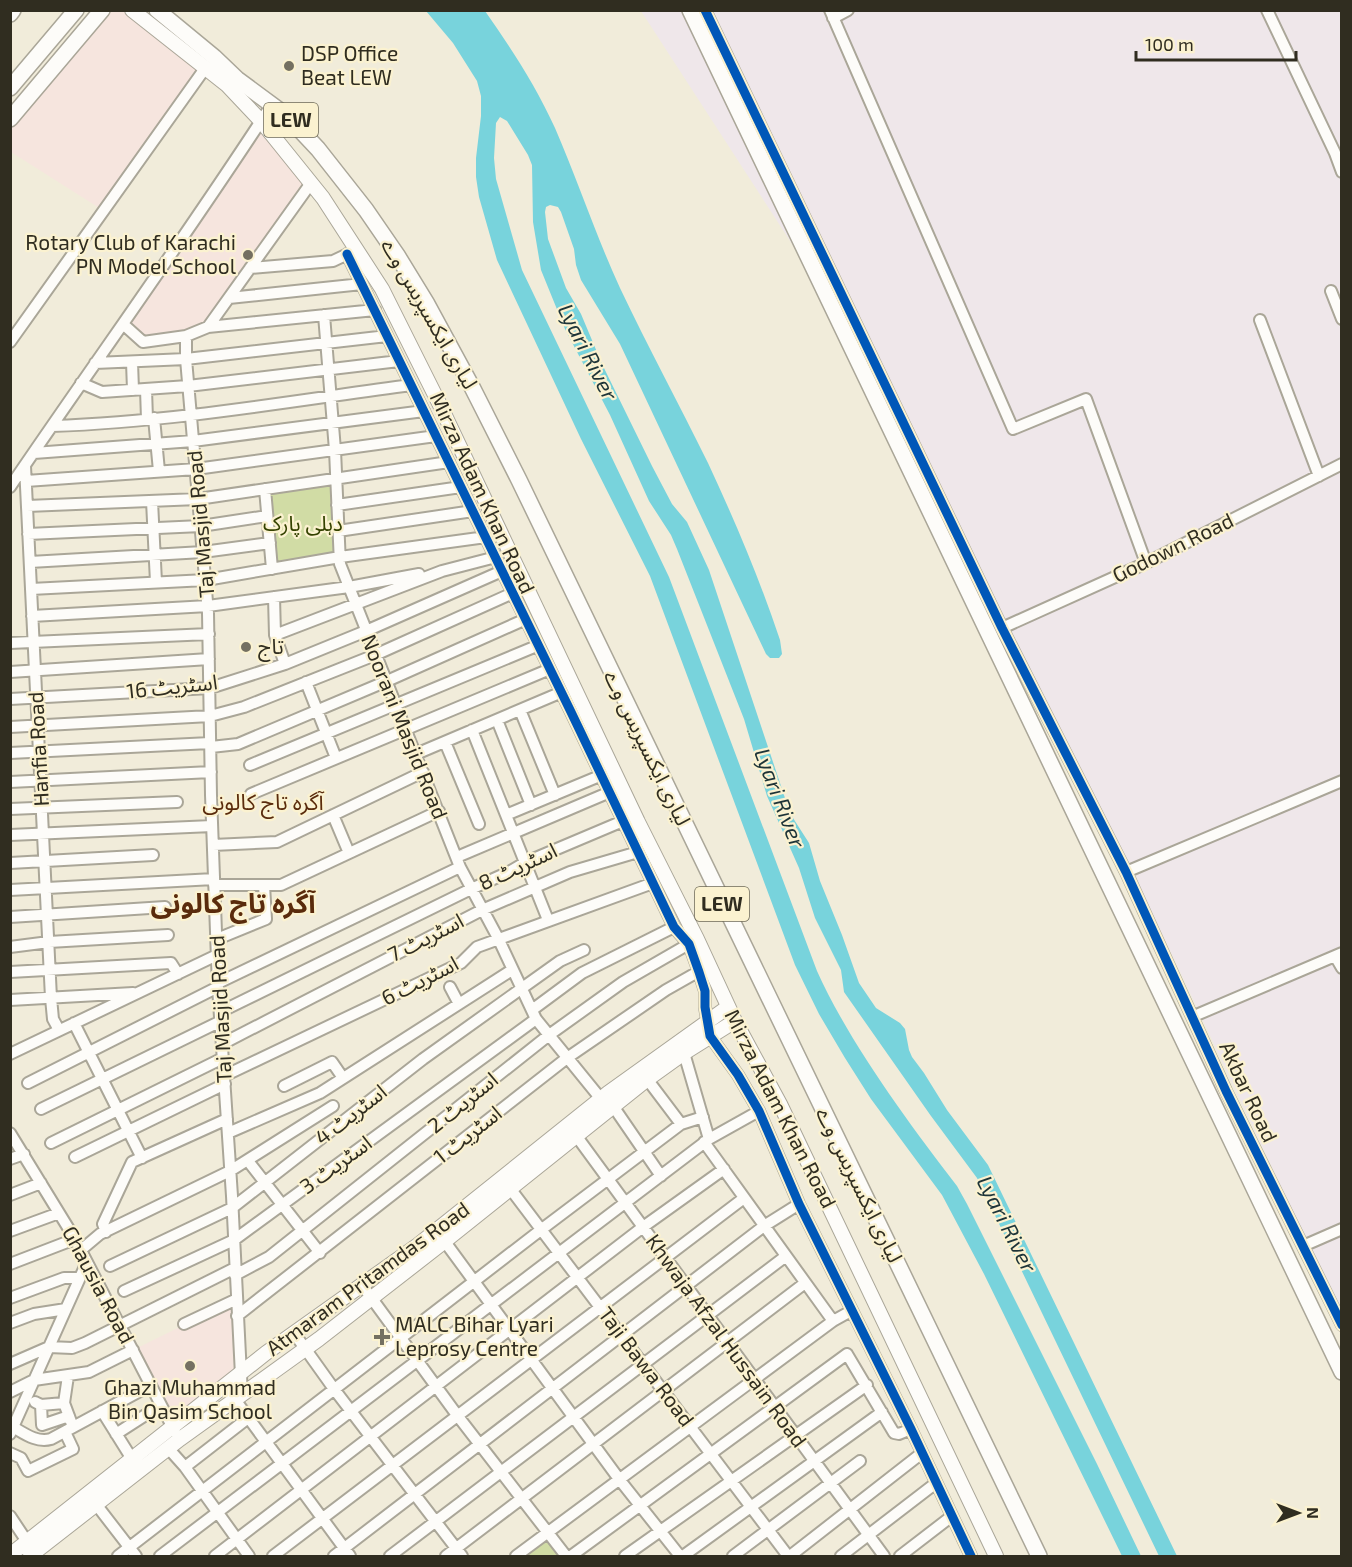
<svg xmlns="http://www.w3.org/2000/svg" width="1352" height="1567" font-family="'Exo 2','Noto Sans Arabic',sans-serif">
	<rect width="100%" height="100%" fill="#f1ecda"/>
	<path fill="#efe7ea" d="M641 11H1341V1314L1149 906 1037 685 912 429Z"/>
	<path fill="#f6e5de" d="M106 11H146L207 65 104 211 11 152 10 119Z
		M261 121 311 183 208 327 143 342 123 324Z
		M237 1299 240 1382 176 1432 133 1350Z"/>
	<path fill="#d1dca5" d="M335 479 340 557 272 568 265 489Z
		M547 1532 566 1556H516Z"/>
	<path fill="#78d3dc" d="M426 11H485C511 48 536 86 555 128 578 181 596 236 620 288 648 347 679 404 708 463 735 521 760 580 780 640L782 654 779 658H770L766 654 620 344 581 280 576 265 574 249 561 212 558 207 550 205 546 207 545 212 548 239 566 288 581 314 602 364 652 466 672 504 687 522 709 570 787 804 793 818 809 843 820 881 842 935 859 983 876 1008 900 1023 905 1029 909 1050 912 1057 924 1073 947 1110 988 1165 1177 1556H1159L977 1178 931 1116 844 992 841 970 815 918 799 868 767 796 744 719 677 549 671 535 649 501 610 415 565 329 541 270 533 222 532 165 528 155 507 121 500 117 496 123 494 158 496 179 522 270 669 577 817 971C850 1044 908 1122 957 1186L967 1204 1097 1464 1141 1556H1122L984 1274 942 1195 871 1099 845 1058 819 1014 795 965 650 576 581 439 497 260 479 197 476 177V158L481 116V96L477 81 453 43Z"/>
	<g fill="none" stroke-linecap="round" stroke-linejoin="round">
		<g stroke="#aaa698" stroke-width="14">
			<path id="minor" d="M705 10 1002 628 1126 872 1226 1091 1342 1325
				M830 10 1013 429 1086 399 1146 563
				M1267 10 1335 153 1342 172
				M833 18 848 10
				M347 254 571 712 674 927 689 944 699 972 705 991V1007L710 1036 738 1075 759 1111 799 1204 911 1429 971 1556
				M250 268 333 261 354 251
				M1331 291 1342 319
				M229 298 362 284
				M324 315 335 450 340 564 460 867 498 938 536 1019 601 1099
				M1260 320 1319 476
				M123 324 143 342 186 336 208 327 311 183
				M208 327 375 310
				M186 336V359L208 613 211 795 218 987 232 1196 242 1395
				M10 342 206 67
				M132 362 133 390
				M95 363 186 359 387 336
				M81 383 102 392 188 386 399 361
				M146 389 147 419
				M154 418 159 471
				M52 426C172 422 292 401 411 385
				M34 453 193 441 424 411
				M25 466 51 998 53 1019 59 1030
				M26 481 196 469 436 436
				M10 487C97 359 188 234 272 104
				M265 489 272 569
				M152 501 156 582
				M337 505 461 487
				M27 506 198 499 449 462
				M338 531 473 511
				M28 534 201 526 267 516
				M30 562 203 552 270 543
				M31 589 206 580 340 557 486 537
				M274 597 275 635 285 664
				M32 616 208 606 349 587 419 574 420 579
				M1002 628 1146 563 1342 464
				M275 635 442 571 496 557
				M10 643 209 634
				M10 672 209 659
				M306 682 336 758
				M10 699 210 688 285 664 366 631 502 571
				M520 710 555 795
				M497 720 531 805
				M10 727 210 716 244 707 375 655 513 593
				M472 730 506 815 602 775
				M445 742 479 824
				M211 747 238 744 387 681 526 619
				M10 753 210 743
				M416 754 562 692
				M250 765 539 645
				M10 782 211 772
				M251 794 550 669
				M10 809 177 802
				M333 815 349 853
				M506 815 548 920
				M10 835 212 826
				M213 845 277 842 423 772
				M457 857 610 792
				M10 863 153 855
				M1126 872 1342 781
				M214 885H281L439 811
				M10 890 214 879
				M10 917 165 907
				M217 939 266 919 264 885
				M10 947 49 942 168 935
				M1335 956 1342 968
				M10 972 171 963 178 974
				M218 983 460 867
				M450 987 459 1004
				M10 1000 133 993
				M532 1010 582 973 674 927
				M220 1012 471 889 509 872 526 862 623 821
				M1194 1016 1342 953
				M74 1023 142 1158
				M222 1044 482 910 570 872 638 852
				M684 1053 709 1139
				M10 1054 217 955
				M224 1076 461 963 477 947 653 883
				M647 1079 681 1124
				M28 1083 218 987
				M284 1086 332 1062 343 1078
				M613 1106 661 1176
				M41 1109 221 1021
				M572 1130 884 1556
				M10 1133 75 1239 175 1432
				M228 1133 320 1093 512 970
				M704 1142 833 1321
				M51 1143 223 1058
				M75 1157 225 1084
				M10 1159 24 1154
				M248 1161 320 1253
				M506 1183 788 1556
				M10 1195 41 1183
				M10 1231 59 1213
				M106 1232 103 1224 132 1162 227 1119
				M440 1235 619 1479 680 1556
				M1303 1246 1342 1229
				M81 1250 100 1234 230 1171 333 1106
				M10 1264 75 1239
				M110 1266 232 1208 423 1059 560 961 584 950
				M235 1275 269 1257 549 1035 623 982 694 941
				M362 1285 457 1415 566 1556
				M124 1291 234 1240 536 1019
				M10 1298 64 1278H79
				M237 1316 567 1058 666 990 703 969
				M10 1323 34 1314 66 1309
				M184 1324 237 1299
				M294 1333 334 1389 462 1556
				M10 1364 49 1347 72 1348 85 1343 235 1268
				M68 1376 64 1403 73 1427
				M225 1386 350 1556
				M10 1392 34 1380 89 1372 133 1350
				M35 1402 41 1405 64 1403
				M41 1405 42 1425 69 1416
				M102 1411 132 1459
				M13 1427C25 1434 37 1443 51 1439L151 1385
				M10 1434 87 1262
				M116 1434 161 1405
				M168 1448 185 1467 249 1556
				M10 1453 21 1458 28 1471 73 1449 65 1432
				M185 1467 248 1418
				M92 1499 136 1556
				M10 1516 30 1546
				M118 1556 542 1229 681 1124 703 1117
				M160 1556 709 1139 759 1111
				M215 1556 643 1227 724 1169
				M273 1556 744 1198
				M334 1556 764 1226 799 1204
				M390 1556 786 1256
				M446 1556 805 1283
				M516 1556 833 1321 851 1311
				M571 1556 847 1354 894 1433 899 1434 911 1429
				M625 1556 867 1385
				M683 1556 882 1412
				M733 1556 860 1461
				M790 1556 922 1453
				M841 1556 936 1483
				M900 1556 952 1516"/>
		</g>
		<g stroke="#aaa698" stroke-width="16">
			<path id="major" d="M132 10 227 85 261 121 323 198 382 289 439 403 638 822 697 939 735 1021 780 1104 996 1556
				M10 1555 266 1353 418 1245 608 1093 728 1007
				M30 1556 180 1439 319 1339 445 1241 645 1081 684 1053 735 1021"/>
		</g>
		<g stroke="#aaa698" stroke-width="18">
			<path id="highway" d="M157 10 214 57 237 79 287 116 318 149 366 210 397 255 427 304 472 387 519 480 1039 1556
				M690 10 1342 1372
				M10 14 13 10
				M10 88 76 10
				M10 119 102 10"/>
		</g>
		<use href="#minor" stroke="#fdfcf9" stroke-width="10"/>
		<use href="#major" stroke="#fdfcf9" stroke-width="14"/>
		<use href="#highway" stroke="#fdfcf9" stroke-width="15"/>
		<g stroke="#fbf2d0" stroke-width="13">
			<path id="cycleway" d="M705 10 1002 628 1126 872 1226 1091 1342 1325
				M347 254 571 712 674 927 689 944 699 972 705 991V1007L710 1036 738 1075 759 1111 799 1204 911 1429 971 1556"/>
		</g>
		<use href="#cycleway" stroke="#0057b8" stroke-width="9"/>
	</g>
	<g fill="#747061" stroke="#fbf2d0" stroke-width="2">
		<circle cx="289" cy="66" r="6"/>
		<circle cx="248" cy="255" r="6"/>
		<circle cx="246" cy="647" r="6"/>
		<path d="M379 1328h6v6h6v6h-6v6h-6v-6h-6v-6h6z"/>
		<circle cx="190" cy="1366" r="6"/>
	</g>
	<g text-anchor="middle" stroke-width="4.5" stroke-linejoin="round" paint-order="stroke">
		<g fill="#fbf2d0" stroke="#6d6855" stroke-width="1.5">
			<rect x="264" y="103" width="54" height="34" rx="4.5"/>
			<rect x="695" y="887" width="54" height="34" rx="4.5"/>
		</g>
		<g font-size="20" font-weight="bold" fill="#302d20">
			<text x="291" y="127">LEW</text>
			<text x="722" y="911">LEW</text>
		</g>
		<g font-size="21" fill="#302d20" stroke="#fbf2d0" text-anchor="start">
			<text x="301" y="61">DSP Office<tspan x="301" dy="24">Beat LEW</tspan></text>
			<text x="236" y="250" text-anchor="end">Rotary Club of Karachi<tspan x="236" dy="24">PN Model School</tspan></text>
			<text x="258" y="654">تاج</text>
			<text x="395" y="1332">MALC Bihar Lyari<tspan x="395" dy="24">Leprosy Centre</tspan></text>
			<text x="190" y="1395" text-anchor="middle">Ghazi Muhammad<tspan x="190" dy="24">Bin Qasim School</tspan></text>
		</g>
		<g font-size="21" fill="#302d20" stroke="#fbf2d0">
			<text transform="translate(429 314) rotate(60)" y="7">لیاری ایکسپریس وے</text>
			<text transform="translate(482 493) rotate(65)" y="7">Mirza Adam Khan Road</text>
			<text transform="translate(201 524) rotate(-95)" y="7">Taj Masjid Road</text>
			<text transform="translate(1173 548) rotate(-26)" y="7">Godown Road</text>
			<text transform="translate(172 687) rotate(-6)" y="7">اسٹریٹ 16</text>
			<text transform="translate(404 727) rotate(68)" y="7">Noorani Masjid Road</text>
			<text transform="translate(647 748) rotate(64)" y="7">لیاری ایکسپریس وے</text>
			<text transform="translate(39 749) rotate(-93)" y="7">Hanfia Road</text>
			<text transform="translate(518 867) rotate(-25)" y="7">اسٹریٹ 8</text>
			<text transform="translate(426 938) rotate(-27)" y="7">اسٹریٹ 7</text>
			<text transform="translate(420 981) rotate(-27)" y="7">اسٹریٹ 6</text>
			<text transform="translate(221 1009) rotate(-93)" y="7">Taj Masjid Road</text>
			<text transform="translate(1248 1092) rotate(65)" y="7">Akbar Road</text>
			<text transform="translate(463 1103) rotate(-39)" y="7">اسٹریٹ 2</text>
			<text transform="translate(780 1109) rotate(63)" y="7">Mirza Adam Khan Road</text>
			<text transform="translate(351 1115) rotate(-38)" y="7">اسٹریٹ 4</text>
			<text transform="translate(468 1135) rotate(-38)" y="7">اسٹریٹ 1</text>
			<text transform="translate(336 1165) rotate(-36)" y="7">اسٹریٹ 3</text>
			<text transform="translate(859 1185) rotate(64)" y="7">لیاری ایکسپریس وے</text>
			<text transform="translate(368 1279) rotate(-36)" y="7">Atmaram Pritamdas Road</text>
			<text transform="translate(98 1285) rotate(62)" y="7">Ghausia Road</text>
			<text transform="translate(726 1341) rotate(54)" y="7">Khwaja Afzal Hussain Road</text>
			<text transform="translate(646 1367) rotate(53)" y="7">Taji Bawa Road</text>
		</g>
		<g font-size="21" fill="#344200" stroke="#fbf2d0">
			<text x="303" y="531">دہلی پارک</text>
		</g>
		<g font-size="22" font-style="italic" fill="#1d3438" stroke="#fbf2d0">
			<text transform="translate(588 352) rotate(63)" y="8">Lyari River</text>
			<text transform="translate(780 798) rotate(69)" y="8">Lyari River</text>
			<text transform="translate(1007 1224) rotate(63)" y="8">Lyari River</text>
		</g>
		<g font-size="22" fill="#5a2b0c" stroke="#fbf2d0">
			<text x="263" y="810">آگرہ تاج کالونی</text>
		</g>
		<g font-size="27" font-weight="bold" fill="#5a2b0c" stroke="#fbf2d0">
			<text x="233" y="913">آگرہ تاج کالونی</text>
		</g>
	</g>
	<rect width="1352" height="1567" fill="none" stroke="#302d20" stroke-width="24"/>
	<g transform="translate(1298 1513) rotate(90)" stroke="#fbf2d0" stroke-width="4.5" paint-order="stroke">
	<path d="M0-4.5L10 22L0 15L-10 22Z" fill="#302d20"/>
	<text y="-9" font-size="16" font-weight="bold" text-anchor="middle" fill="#302d20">N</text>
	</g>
	<path d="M1136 51v9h160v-9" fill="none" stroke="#302d20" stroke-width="3"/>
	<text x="1145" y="51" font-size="18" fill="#302d20" stroke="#fbf2d0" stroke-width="4.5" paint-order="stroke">100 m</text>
</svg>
